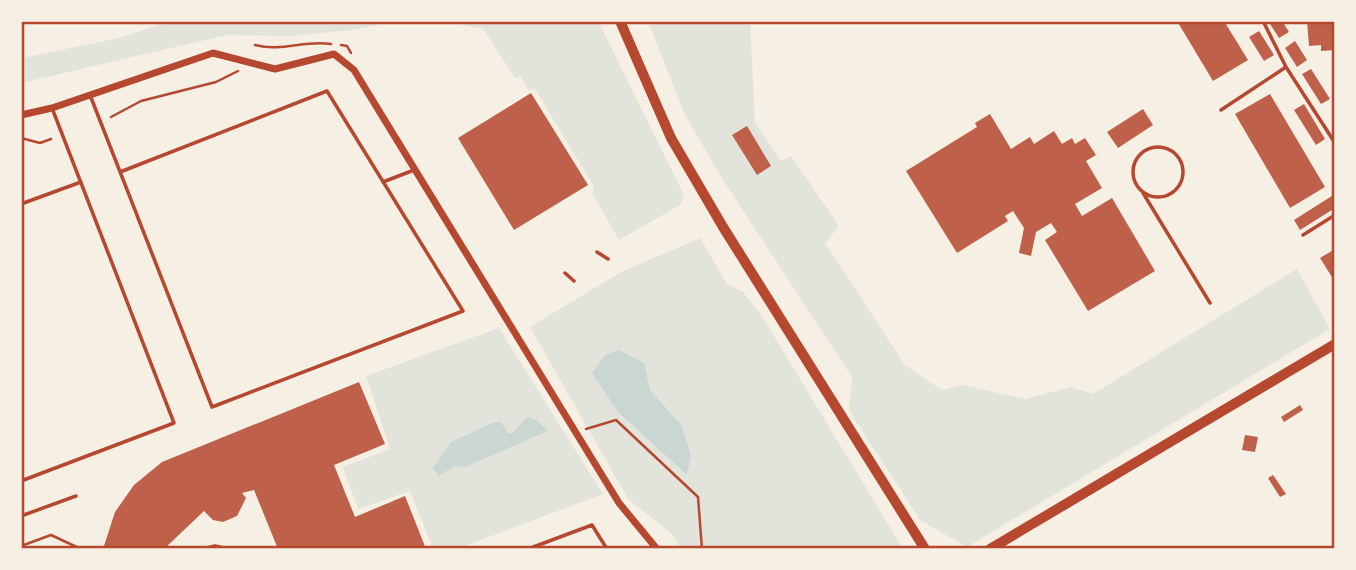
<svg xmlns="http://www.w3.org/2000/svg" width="1356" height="570" font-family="Manrope,sans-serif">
	<rect width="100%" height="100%" fill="#f6efe4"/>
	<path fill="#e2e4dc" d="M172 21H395L352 30 291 36 227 35 21 83V58L119 38Z
		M471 21H598L684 195 680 205 619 240 592 193 594 187 535 89 528 90 521 76 515 78 483 29 456 23Z
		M648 21H750L755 122 781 161 791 156 839 226 825 243 905 365 942 390 963 385 1025 399 1071 387 1093 394 1297 269 1330 329 967 547 921 521 849 411 852 377 723 180 684 113Z
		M700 238 727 284 743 292 762 316 903 549H681L672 534 628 499 530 327 621 272Z
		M499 328 603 494 457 549H433L410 491 358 509 343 467 390 449 366 376Z"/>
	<path fill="#c9d6d2" d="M619 350 644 363 650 390 682 426 691 456 687 475 618 412 592 373 605 355Z
		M527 417 536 420 548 431 465 467 454 466 439 476 433 468 451 442 495 422H501L508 433H513Z"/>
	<path fill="#bf614a" d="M1177 21H1224L1248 60 1213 81Z
		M1268 21H1282L1289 32 1279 38Z
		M1307 21H1335V50L1321 51V45L1309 46Z
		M1259 31 1274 55 1264 61 1249 37Z
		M1295 41 1307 60 1297 67 1285 48Z
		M1311 69 1330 99 1321 104 1302 74Z
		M531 93 588 185 514 230 458 138Z
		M1270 94 1325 187 1290 208 1235 114Z
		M1304 104 1325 139 1316 145 1294 110Z
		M1143 109 1153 125 1118 148 1107 132Z
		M990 114 1011 149 1030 137 1034 144 1054 131 1062 144 1072 138 1075 144 1085 138 1096 155 1086 161 1102 188 1075 204 1082 216 1112 198 1155 271 1088 311 1045 240 1057 232 1051 223 1036 232 1031 256 1019 253 1024 228 1013 211 1005 216 1008 221 957 253 906 171 977 127 975 123Z
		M747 126 771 166 757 175 732 135Z
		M1335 194V208L1300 230 1294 220Z
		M1335 249V282L1320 258Z
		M359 382 385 444 334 465 355 517 405 496 426 549H278L254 490 242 493 246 498 237 516 223 522 213 520 204 511 164 549H103L115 512 134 485 162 462Z
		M1300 405 1303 410 1284 422 1281 417Z
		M1245 435 1258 437 1255 452 1242 450Z
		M1273 475 1286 494 1280 497 1268 478Z"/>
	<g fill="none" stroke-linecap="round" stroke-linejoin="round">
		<path stroke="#b5482f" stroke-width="2.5" d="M255 45C282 52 304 40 331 44
			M341 45 347 46 351 53
			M111 117 141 101 216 82 238 71
			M21 138 40 143 51 139
			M586 429 616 420 698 497 702 549
			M21 546 51 535 81 549"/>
		<path stroke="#b5482f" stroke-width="3.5" d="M1263 21 1286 67
			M90 95C131 199 172 303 212 407L463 311 327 91 120 172
			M1221 110 1286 67 1335 143
			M1133 172a25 25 0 1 1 50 0a25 25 0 1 1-50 0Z
			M383 182 414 170
			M1143 193 1210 303
			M21 204 81 182
			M1303 235 1335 215
			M597 252 608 259
			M565 273 574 281
			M21 481 174 423 52 108
			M21 516 76 496
			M202 549 215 546 229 549
			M528 549 592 525 607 549"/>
		<path stroke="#b5482f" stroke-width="7" d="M21 115 52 108 213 53 275 69 334 54 354 70 619 503 657 549"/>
		<path stroke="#b5482f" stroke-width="10" d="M620 21 671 138 723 227 925 549
			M990 549 1335 344"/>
	</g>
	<rect width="1356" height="570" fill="none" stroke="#f6efe4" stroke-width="46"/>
	<rect x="23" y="23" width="1310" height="524" fill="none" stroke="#b5482f" stroke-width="2.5"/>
</svg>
